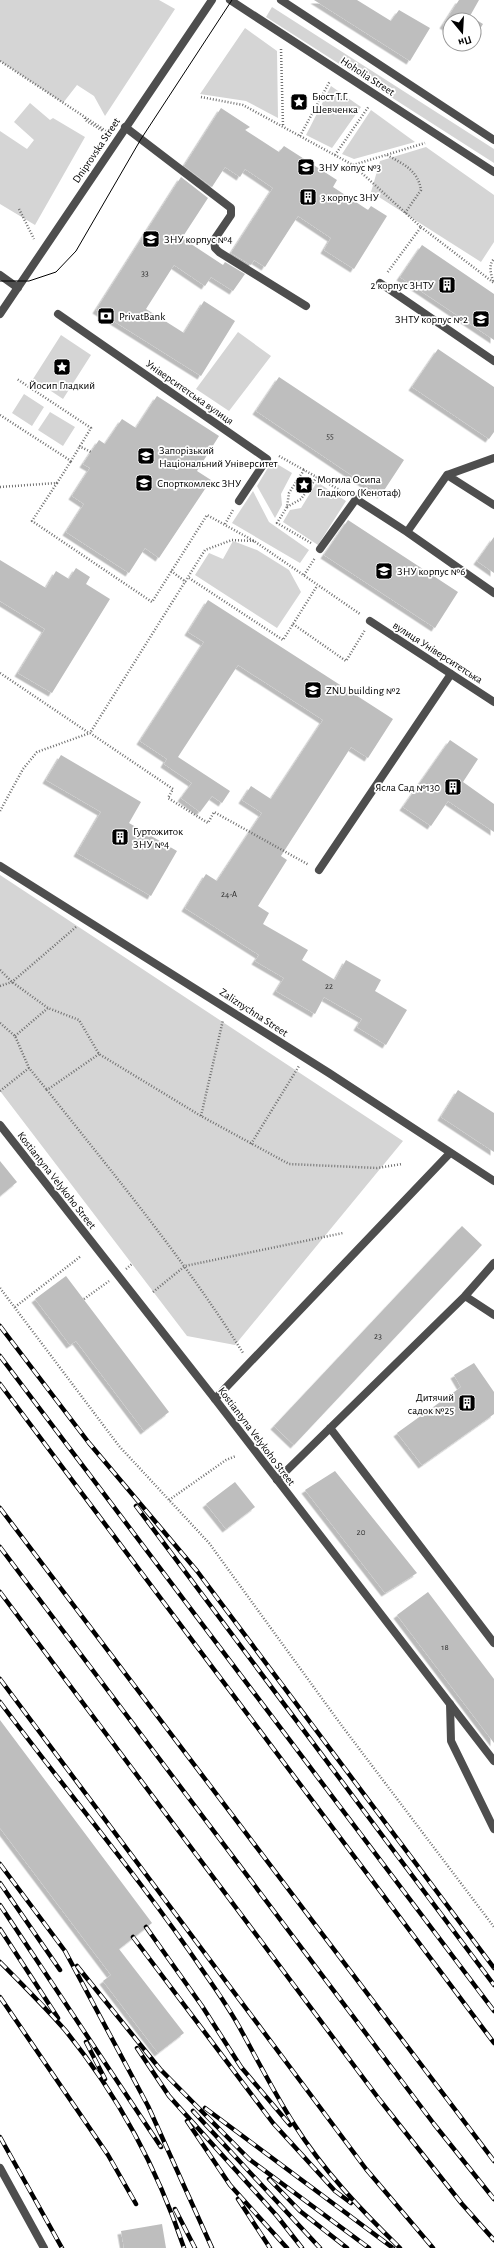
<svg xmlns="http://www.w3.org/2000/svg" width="494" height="2248" font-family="'Alegreya Sans',sans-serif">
	<defs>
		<filter id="shadow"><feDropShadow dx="-3.5" dy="3.5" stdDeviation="0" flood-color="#0004"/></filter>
	</defs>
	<rect width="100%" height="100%" fill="#fff"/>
	<path fill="#d5d5d5" d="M0 0H159L175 9 105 116 94 96 77 85 63 103 0 61Z
		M272 7 494 149V163L266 17Z
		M245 28 277 51 278 118 246 101 200 94Z
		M331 86 361 107 332 148 306 135Z
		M30 103 50 120 53 118 85 137 35 225 0 204V131L27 149 34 140 14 122Z
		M371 110 415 142 354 159 342 154Z
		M426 147 494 195V242L481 262 371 192 380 161Z
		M238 332 271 356 229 411 196 389Z
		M61 335 91 355 63 399 33 379Z
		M24 394 44 407 32 426 12 413Z
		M50 412 75 427 63 446 38 430Z
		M272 461 292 473 281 494 282 505 275 518 257 486Z
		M317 482 346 501 318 545 283 522 290 510 301 508Z
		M253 491 269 522 309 550 300 563 232 523Z
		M233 541 257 550 289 570 301 592 277 628 195 575 209 553 223 559Z
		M0 875 403 1141 235 1345 187 1336 0 1091Z"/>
	<path fill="#bebebe" filter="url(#shadow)" d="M314 0H357L391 21 399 10 430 28 410 61Z
		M459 0H479L470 16 483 24 474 39V20H450V29L443 25Z
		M221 108 250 127 245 130 279 152 284 146 337 180 333 187 368 210 371 206 387 216 354 269 324 250 331 238 298 216 265 267 254 260 251 265 231 253 273 188 245 169 240 177 225 167 212 187 184 166Z
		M181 177 208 198 182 238 223 265 225 262 245 274 233 291 211 277 205 286 174 265 146 309 184 333 204 301 235 321 201 376 96 310Z
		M422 245 494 294V340L400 277Z
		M438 349 494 387V432L489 439 412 387Z
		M279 377 404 460 381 495 256 411Z
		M157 396 219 436 197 471 211 480 159 558 145 548 129 573 66 532 84 504 72 496 90 468 83 464 99 440 105 444 122 419 136 428Z
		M348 520 458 592 435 628 324 555Z
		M494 537V573L477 561Z
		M0 560 46 588 56 571 69 579 76 568 90 577 86 584 110 599 52 693 18 673 45 629 0 601Z
		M208 600 393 719 368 758 351 747 281 856 287 860 258 906 269 913 263 924 308 950 302 960 335 980 346 960 381 980 375 991 407 1010 386 1045 357 1027 362 1019 324 997 315 1014 276 991 284 978 255 961 259 955 185 908 206 874 217 881 262 813 242 800 251 786 271 799 323 720 238 665 178 757 230 791 222 803 212 796 200 812 181 798 192 783 164 764 167 759 140 741 204 642 188 632Z
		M450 740 478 759 463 782 494 804V832L448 801 431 826 403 807Z
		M61 755 141 802 129 823 177 851 151 896 77 853 101 812 46 780Z
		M458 1090 494 1113V1152L441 1117Z
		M0 1161 17 1182 0 1196Z
		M462 1226 482 1245 294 1445 274 1426Z
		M66 1276 169 1412 144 1431 76 1341 70 1345 35 1299Z
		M474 1363 494 1392V1414L422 1465 397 1433 461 1387 454 1375Z
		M335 1471 417 1573 385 1593 305 1490Z
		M235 1482 255 1507 226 1529 206 1504Z
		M428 1592 494 1679V1743L397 1615Z
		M0 1720 152 1923 119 1949 184 2033 158 2053 103 1981 111 1975 0 1828Z
		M162 2224 166 2248H124L121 2231Z"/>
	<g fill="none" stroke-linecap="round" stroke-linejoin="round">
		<path stroke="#707070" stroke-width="2.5" stroke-dasharray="1 2" stroke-linecap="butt" d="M281 49 283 126
			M0 61 109 133
			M201 97 243 105 353 165 425 143
			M85 118V120L103 131
			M300 136 330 81
			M335 155 369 106
			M387 155C403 164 418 170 421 190L405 213
			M353 165 421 227 387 273
			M19 209 34 239
			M421 227 494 283
			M493 281C491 274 488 265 494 259
			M0 415 71 461 91 428 17 379
			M79 446 91 452
			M279 456 304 470
			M57 483 32 521 152 602 207 515 254 541 360 614
			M0 487 57 483 71 461
			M287 507 301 499 317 477
			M225 524 233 510
			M254 541 232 540 205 550 90 733 173 789 168 798 208 823 214 812 309 865
			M311 543 277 523 287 507 289 493 304 470 347 494
			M171 571 186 582
			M304 575 315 558
			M189 578 283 640 317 586
			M293 624 346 661 365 630
			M0 673 89 733
			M0 811 23 769 37 752 90 733
			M0 970 12 982 48 1008 79 1020 99 1054 201 1116 289 1164 377 1168 402 1164
			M0 986 12 982 76 927
			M0 1023 15 1036 29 1068 47 1090
			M15 1036 48 1008
			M99 1054 47 1090C115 1176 185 1260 243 1353
			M0 1091 29 1068
			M201 1116 223 1020
			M251 1144 299 1066
			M126 1269 132 1264
			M0 1288 119 1446 209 1543 342 1726 494 1927
			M153 1292 185 1266 343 1233
			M84 1299 109 1281
			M15 1307 81 1256
			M169 1500 226 1460 236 1456"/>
		<path stroke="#4e4e4e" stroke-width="8" d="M125 127 231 208V215L214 240 215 248 219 252 306 306
			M380 283 494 361
			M447 475 494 505
			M407 532 494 593
			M320 549 356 499 407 532 447 475 494 458
			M319 870 451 674
			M465 1296 494 1315
			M215 1399 450 1153
			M330 1428 494 1643
			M277 1480 465 1296 494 1263
			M450 1704 451 1741 494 1829
			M0 2168 44 2248"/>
		<path stroke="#4e4e4e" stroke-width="8" d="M58 314 267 459 239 501"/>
		<path stroke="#4e4e4e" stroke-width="8" d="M370 621 494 702"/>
		<path stroke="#4e4e4e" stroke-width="8" d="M230 0 494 172
			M281 0 494 140
			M0 275 18 288
			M0 314 212 0
			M0 866 329 1073 494 1181
			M0 1125 215 1399 494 1761"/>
		<path stroke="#000" stroke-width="1" d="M0 281H29L56 272 76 251 141 139 232 0"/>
		<g stroke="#000" stroke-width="4.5">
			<path id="rail" d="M0 1326 89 1443 197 1571 494 1968
				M0 1356 494 2011
				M0 1384 494 2043
				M136 1506 494 1985
				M0 1508 494 2161
				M0 1547 434 2124 494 2199
				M0 1592 379 2099 462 2204 494 2240
				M0 1679 366 2169 433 2248
				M0 1702C67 1792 140 1878 203 1971 217 1991 231 2011 242 2032 259 2063 275 2094 294 2124 323 2170 361 2210 400 2248
				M0 1864 65 1951 148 2106 212 2248
				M0 1883 60 1970
				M0 1905 161 2147
				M146 1927 202 2006 241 2067 290 2125
				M0 1929 58 2018
				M133 1937 273 2123 335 2191 351 2203
				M0 1962C22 1984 45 2007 65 2030 117 2094 158 2170 184 2248
				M77 1966 160 2069 249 2159 369 2248
				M0 1997 108 2155 136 2204
				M86 2042 105 2079
				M137 2048 169 2096 277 2216 302 2248
				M205 2108 393 2248
				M193 2111 320 2248
				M187 2121 230 2185 287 2248
				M0 2137 62 2248
				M269 2179 300 2211 347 2248
				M238 2199 270 2248
				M175 2209 195 2248"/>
		</g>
		<use href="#rail" stroke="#fff" stroke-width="3" stroke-dasharray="9" stroke-linecap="butt"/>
	</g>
	<defs>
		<g id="sight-square" transform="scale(0.9)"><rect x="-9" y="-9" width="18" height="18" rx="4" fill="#000" stroke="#fff"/><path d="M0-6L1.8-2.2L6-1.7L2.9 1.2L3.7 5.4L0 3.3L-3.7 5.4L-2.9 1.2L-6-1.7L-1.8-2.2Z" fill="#fff"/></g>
		<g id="university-square" transform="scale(0.9)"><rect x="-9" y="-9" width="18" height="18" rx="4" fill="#000" stroke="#fff"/><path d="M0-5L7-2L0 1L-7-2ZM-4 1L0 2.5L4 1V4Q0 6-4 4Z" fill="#fff"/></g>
		<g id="building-square" transform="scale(0.9)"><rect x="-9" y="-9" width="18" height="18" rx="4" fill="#000" stroke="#fff"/><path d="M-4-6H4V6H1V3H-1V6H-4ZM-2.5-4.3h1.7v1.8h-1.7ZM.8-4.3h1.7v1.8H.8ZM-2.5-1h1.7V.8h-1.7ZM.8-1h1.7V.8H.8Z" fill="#fff"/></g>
		<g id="bank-square" transform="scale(0.9)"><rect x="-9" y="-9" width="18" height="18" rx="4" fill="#000" stroke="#fff"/><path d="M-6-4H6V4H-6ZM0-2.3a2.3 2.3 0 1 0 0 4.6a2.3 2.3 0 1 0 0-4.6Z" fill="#fff"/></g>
	</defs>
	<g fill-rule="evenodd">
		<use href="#sight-square" x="299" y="102"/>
		<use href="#university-square" x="306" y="167"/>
		<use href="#building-square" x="308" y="197"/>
		<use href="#university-square" x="151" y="239"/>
		<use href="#building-square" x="447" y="285"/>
		<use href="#bank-square" x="106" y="316"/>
		<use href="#university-square" x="481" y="319"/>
		<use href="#sight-square" x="62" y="367"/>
		<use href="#university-square" x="146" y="456"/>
		<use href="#university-square" x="144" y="483"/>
		<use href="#sight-square" x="304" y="485"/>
		<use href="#university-square" x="384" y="571"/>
		<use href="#university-square" x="313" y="690"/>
		<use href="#building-square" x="453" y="787"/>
		<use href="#building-square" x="120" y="837"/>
		<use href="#building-square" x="467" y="1403"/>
	</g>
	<g text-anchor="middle" stroke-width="3.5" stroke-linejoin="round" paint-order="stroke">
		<g font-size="9" fill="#303030">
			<text x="145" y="276">33</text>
			<text x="330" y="439">55</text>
			<text x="229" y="897">24-А</text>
			<text x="329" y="989">22</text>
			<text x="378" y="1339">23</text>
			<text x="361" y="1535">20</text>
			<text x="445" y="1650">18</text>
		</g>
		<g font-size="11" fill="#000" stroke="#fff">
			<text transform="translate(368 76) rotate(33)" y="4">Hoholia Street</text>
			<text transform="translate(96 150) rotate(-56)" y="4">Dniprovska Street</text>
			<text transform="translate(190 392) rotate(35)" y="4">Університетська вулиця</text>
			<text transform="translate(438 652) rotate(33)" y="4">вулиця Університетська</text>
			<text transform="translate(254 1012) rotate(33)" y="4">Zaliznychna Street</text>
			<text transform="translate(57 1180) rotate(52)" y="4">Kostiantyna Velykoho Street</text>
			<text transform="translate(257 1436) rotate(53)" y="4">Kostiantyna Velykoho Street</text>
		</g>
		<g font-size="11" fill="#000" stroke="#fff" text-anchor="start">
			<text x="312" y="100">Бюст Т.Г.<tspan x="312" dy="13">Шевченка</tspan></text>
			<text x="319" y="171">ЗНУ копус №3</text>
			<text x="321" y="201">3 корпус ЗНУ</text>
			<text x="164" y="243">ЗНУ корпус №4</text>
			<text x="434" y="289" text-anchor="end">2 корпус ЗНТУ</text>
			<text x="119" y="320">PrivatBank</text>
			<text x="468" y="323" text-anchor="end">ЗНТУ корпус №2</text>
			<text x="62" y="389" text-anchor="middle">Йосип Гладкий</text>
			<text x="159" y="454">Запорізький<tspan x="159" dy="13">Національний Університет</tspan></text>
			<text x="317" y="483">Могила Осипа<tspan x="317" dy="13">Гладкого (Кенотаф)</tspan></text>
			<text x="157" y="487">Спорткомлекс ЗНУ</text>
			<text x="397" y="575">ЗНУ корпус №6</text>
			<text x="326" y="694">ZNU building №2</text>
			<text x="440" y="791" text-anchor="end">Ясла Сад №130</text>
			<text x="133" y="835">Гуртожиток<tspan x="133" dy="13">ЗНУ №4</tspan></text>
			<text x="454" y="1401" text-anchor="end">Дитячий<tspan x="454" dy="13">садок №25</tspan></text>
		</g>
	</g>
	<g transform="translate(462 32) rotate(162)"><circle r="19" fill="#ffffff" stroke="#999999"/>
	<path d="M0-3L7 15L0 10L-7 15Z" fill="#000000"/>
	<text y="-6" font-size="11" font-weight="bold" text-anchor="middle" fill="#000000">Пн</text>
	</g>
</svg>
